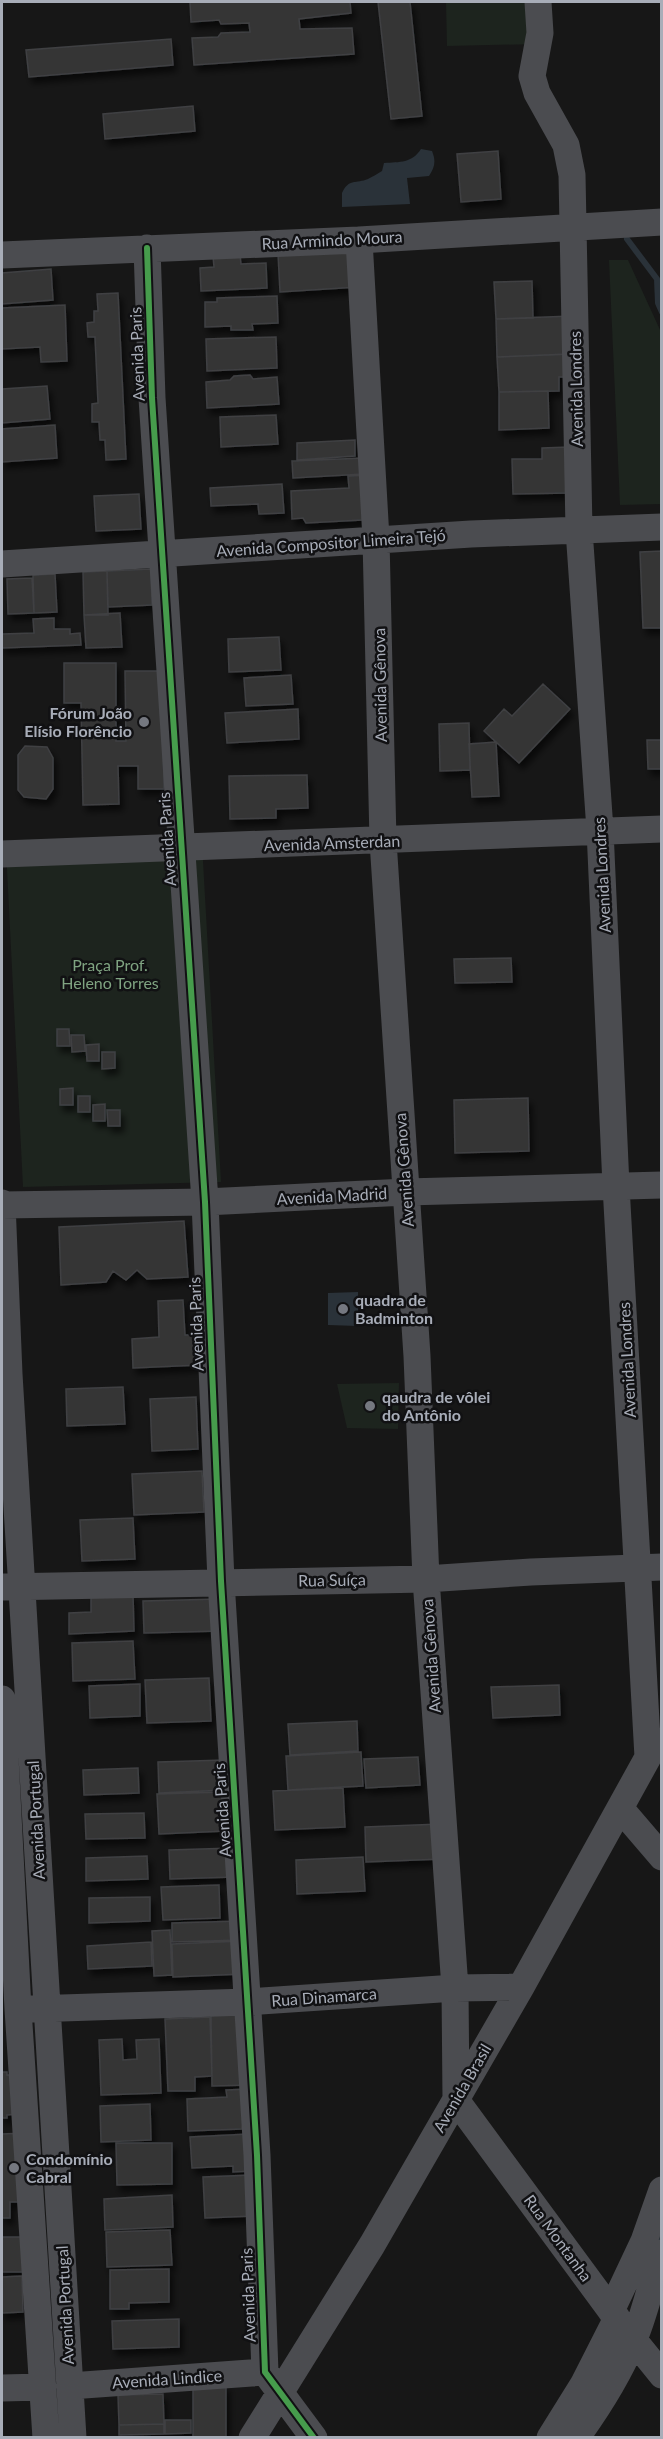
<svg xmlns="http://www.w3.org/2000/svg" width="663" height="2439" font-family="Lato,sans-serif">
	<defs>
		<filter id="shadow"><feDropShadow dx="3.5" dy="6" stdDeviation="3" flood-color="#0009"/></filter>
	</defs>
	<rect width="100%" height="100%" fill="#171717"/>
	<path fill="#1d241e" d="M446 2H534L536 44 447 46Z
		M609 260H628L661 332V504L620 505Z
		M202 843 221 1182 23 1187 6 849Z
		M399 1383 398 1429 347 1428 337 1384Z"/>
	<path fill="#2a3239" d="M421 149 432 151C436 161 435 167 429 176L407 178 410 204 342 207V193C349 178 356 184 368 179 372 177 377 174 382 171L384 163C400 162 412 163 421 149Z
		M358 1292V1326L328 1325V1293Z"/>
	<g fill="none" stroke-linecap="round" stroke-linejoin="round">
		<path stroke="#2a3239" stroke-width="6" d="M627 239 657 279 658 303 662 312"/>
		<path stroke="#2a3239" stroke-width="21" d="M651 2266 662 2235"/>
	</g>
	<path fill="#353536" stroke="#3f4043" stroke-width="1.5" filter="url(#shadow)" d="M190 2H350L351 13 299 19 300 29 352 28 354 54 194 65 192 38 218 37 221 33 250 32 249 23 221 24 219 20 191 22Z
		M378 2H410L422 116 391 119Z
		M171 39 173 65 29 77 26 50Z
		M193 106 195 131 105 139 103 114Z
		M498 151 501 199 461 202 457 154Z
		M356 250 358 287 280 292 278 254Z
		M240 255 241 264 266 263 267 288 201 291 200 268 214 267 213 256Z
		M51 269 53 300 2 304V273Z
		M532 281 533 318 496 319 494 282Z
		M118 293 126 459 106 460 105 440H100L99 422H92V404L98 403 95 337H88L87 323 94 322V311H98L97 294Z
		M277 296 278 323 252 324 253 330H231V326L205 327V302H217V298Z
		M65 305 67 361 41 362 40 347 2 349V308Z
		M571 316 572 354 497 357 496 319Z
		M276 337 277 368 207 371 206 339Z
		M568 354 569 377H559V391L499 392 497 357Z
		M250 375 253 379 277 377 279 404 207 408 206 382 230 380 234 376Z
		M47 386 50 419 2 423V389Z
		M548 391 549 428 499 430V392Z
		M276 415 278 444 221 447 220 417Z
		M55 425 57 458 2 462V429Z
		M355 440V456L297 460V443Z
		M569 447V493L513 494 512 459H542V448Z
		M364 458V474L293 478 292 461Z
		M370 475 362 520 306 523 303 518 292 519 291 491 349 488 348 476Z
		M282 484 284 513 259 514 258 504 211 506 210 488Z
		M139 494 141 529 96 531 94 496Z
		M662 551V628H643L640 552Z
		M151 569 152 605 108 607 107 571Z
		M107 571 108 615H84L83 572Z
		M55 574 57 612 34 613 33 575Z
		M32 578 34 613 8 614 7 579Z
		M120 613 122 647 86 648 84 615Z
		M54 618V629H70V634L80 633 81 645 2 648V634L34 633 33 619Z
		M279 637 281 670 229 672 228 639Z
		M64 663H116V741H126L125 671H162L164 789H138V766H118L119 804 83 805 81 703H64Z
		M291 675 293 704 246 706 244 678Z
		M543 684 570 709 519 763 484 731 504 709 512 716Z
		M298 709 299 739 227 743 225 713Z
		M469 723 470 770 440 771 439 724Z
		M647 740H662V769H648Z
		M496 742 499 796 472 797 469 744Z
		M25 746 47 747 53 758V789L46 799 24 797 18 790V755Z
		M307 775 308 808 276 809V818L230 819 229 776Z
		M511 958 512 982 455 983 454 959Z
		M57 1029H69L70 1046H57Z
		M71 1035H84L85 1051 72 1052Z
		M99 1044V1061H87L86 1045Z
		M102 1052H115V1068L102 1069Z
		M73 1088V1105H60V1089Z
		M78 1096H90V1112H78Z
		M528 1098 529 1151 455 1153 454 1100Z
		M105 1104V1121H93V1105Z
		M107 1110H120V1126H108Z
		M184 1221 188 1277 147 1279 137 1270 126 1280 113 1271 106 1282 61 1285 59 1227Z
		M183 1300 185 1335H198L200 1365 133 1368 132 1339 159 1337 158 1301Z
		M123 1387 125 1424 67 1426 66 1389Z
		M196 1397 198 1449 152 1451 150 1399Z
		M202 1471 204 1512 134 1515 132 1474Z
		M133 1518 135 1559 82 1561 80 1520Z
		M133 1594 134 1631 69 1634V1613L91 1612V1596Z
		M219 1599 220 1631 144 1633 143 1601Z
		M133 1641 135 1679 73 1681 72 1643Z
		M209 1678 211 1721 147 1723 145 1680Z
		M140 1684V1716L90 1718 89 1686Z
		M559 1685 560 1715 493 1718 491 1687Z
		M357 1721 358 1751 290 1755 288 1724Z
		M361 1752 363 1786 288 1790 286 1756Z
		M418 1757 420 1785 366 1788 364 1759Z
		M225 1760 226 1790 159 1793 158 1762Z
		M138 1768 139 1793 84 1795 83 1770Z
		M343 1788 345 1827 275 1830 273 1791Z
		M224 1792 226 1831 159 1834 157 1794Z
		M144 1813 145 1838 86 1839 85 1814Z
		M440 1824 442 1859 366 1862 365 1827Z
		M233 1848 234 1877 170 1879 169 1850Z
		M147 1856 148 1879 86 1881V1858Z
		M363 1857 365 1891 297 1894 296 1860Z
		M219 1885 220 1918 163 1920 161 1887Z
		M150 1897V1921L89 1923V1898Z
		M241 1921 242 1940 172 1942V1923Z
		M170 1930 172 1975 154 1976 152 1931Z
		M242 1941 243 1974 173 1977 172 1944Z
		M151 1942 152 1966 88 1969 87 1946Z
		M211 2013H237L250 2085 212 2086Z
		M210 2017 212 2076 195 2077V2091H168L165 2019Z
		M122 2039 123 2060 137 2059 136 2040 159 2039 161 2093 101 2095 99 2040Z
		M2 2072H7V2075H16L17 2114 7 2115V2118H2Z
		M250 2089 242 2129 188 2131 187 2099 227 2097 226 2090Z
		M150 2104 151 2140 101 2142 100 2106Z
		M25 2133 28 2202H10V2218H2V2134Z
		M249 2134 251 2171 233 2172V2166L192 2168 190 2137Z
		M116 2143H172V2184L117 2185Z
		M252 2175 253 2216 205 2218 203 2177Z
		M172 2195 173 2227 105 2230 104 2199Z
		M170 2230 172 2265 107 2267 106 2232Z
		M2 2237H23L24 2272H2Z
		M169 2269V2302L129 2303V2309H110V2270Z
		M22 2276 23 2312 2 2313V2277Z
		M179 2319V2347L113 2349 112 2321Z
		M226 2385V2438H193V2386Z
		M163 2394 164 2424 119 2425 118 2395Z
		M165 2420H191V2433L165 2434Z
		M164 2424V2434L119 2435V2425Z"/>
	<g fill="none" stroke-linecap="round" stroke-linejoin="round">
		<path stroke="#4b4c50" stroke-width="27" d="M538 2 540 33 532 76 537 93 566 145 572 175 579 530 600 830 616 1186 648 1757
			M359 240 376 539 383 841 417 1356 426 1579 455 1988 456 2100 620 2323 662 2375
			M147 248 152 398 205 1202 221 1581 257 2155 265 2372 314 2438
			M2 255 359 240 662 222
			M2 564 471 534 662 527
			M2 854 662 829
			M2 1203 9 1374 73 2438
			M2 1205 205 1202 406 1192 662 1185
			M2 1587 426 1579 531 1572 662 1567
			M2 1699 18 2009 46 2438
			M620 1808 662 1857
			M31 2009 247 2002 455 1988 521 1987
			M611 2311 644 2241 662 2190
			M70 2386 265 2372
			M2 2388 43 2387
			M252 2438 372 2245 521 1987 657 1741
			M550 2438 583 2385 617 2318
			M576 2438C598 2408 618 2376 633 2341 645 2315 651 2281 662 2253"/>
		<g stroke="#111113" stroke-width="10">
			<path id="cycleway" d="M147 248 152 398 205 1202 221 1581 257 2155 265 2372 314 2438"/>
		</g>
		<use href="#cycleway" stroke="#469c4c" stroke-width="6"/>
	</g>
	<g fill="#757880" stroke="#111113" stroke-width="2">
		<circle cx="144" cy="722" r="6"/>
		<circle cx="343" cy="1309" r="6"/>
		<circle cx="370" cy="1406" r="6"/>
		<circle cx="14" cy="2168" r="6"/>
	</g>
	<g text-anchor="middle" stroke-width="5" stroke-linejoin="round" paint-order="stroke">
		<g font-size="16" fill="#a8adb8" stroke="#111113">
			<text transform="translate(332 240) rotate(-3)" y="6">Rua Armindo Moura</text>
			<text transform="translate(137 354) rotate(-92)" y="6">Avenida Paris</text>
			<text transform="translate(576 389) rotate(-91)" y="6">Avenida Londres</text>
			<text transform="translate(331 543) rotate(-4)" y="6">Avenida Compositor Limeira Tejó</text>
			<text transform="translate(380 685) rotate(-91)" y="6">Avenida Gênova</text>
			<text transform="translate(167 839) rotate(-94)" y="6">Avenida Paris</text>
			<text transform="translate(332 843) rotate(-2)" y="6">Avenida Amsterdan</text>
			<text transform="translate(602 875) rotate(-93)" y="6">Avenida Londres</text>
			<text transform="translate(404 1170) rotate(-94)" y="6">Avenida Gênova</text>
			<text transform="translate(332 1196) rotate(-3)" y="6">Avenida Madrid</text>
			<text transform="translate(196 1324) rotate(-92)" y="6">Avenida Paris</text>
			<text transform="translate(627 1360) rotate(-93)" y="6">Avenida Londres</text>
			<text transform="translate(332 1580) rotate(-1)" y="6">Rua Suíça</text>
			<text transform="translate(431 1656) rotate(-94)" y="6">Avenida Gênova</text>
			<text transform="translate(222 1810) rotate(-94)" y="6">Avenida Paris</text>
			<text transform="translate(36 1820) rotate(-93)" y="6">Avenida Portugal</text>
			<text transform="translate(324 1997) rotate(-4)" y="6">Rua Dinamarca</text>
			<text transform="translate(462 2088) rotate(-60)" y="6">Avenida Brasil</text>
			<text transform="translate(558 2238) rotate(54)" y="6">Rua Montanha</text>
			<text transform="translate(248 2295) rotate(-92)" y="6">Avenida Paris</text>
			<text transform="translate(65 2305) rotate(-93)" y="6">Avenida Portugal</text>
			<text transform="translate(167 2379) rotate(-4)" y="6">Avenida Lindice</text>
		</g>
		<g font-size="16" font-weight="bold" fill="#a8adb8" stroke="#111113" text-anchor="start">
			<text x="132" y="719" text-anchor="end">Fórum João<tspan x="132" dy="18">Elísio Florêncio</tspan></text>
			<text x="355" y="1306">quadra de<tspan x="355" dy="18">Badminton</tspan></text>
			<text x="382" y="1403">qaudra de vôlei<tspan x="382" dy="18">do Antônio</tspan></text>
			<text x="26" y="2165">Condomínio<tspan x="26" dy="18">Cabral</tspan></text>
		</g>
		<g font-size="16" fill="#7fa381" stroke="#111113">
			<text x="110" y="971">Praça Prof.<tspan x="110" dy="18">Heleno Torres</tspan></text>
		</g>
	</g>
	<rect width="663" height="2439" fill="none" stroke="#a8adb8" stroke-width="6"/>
</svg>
